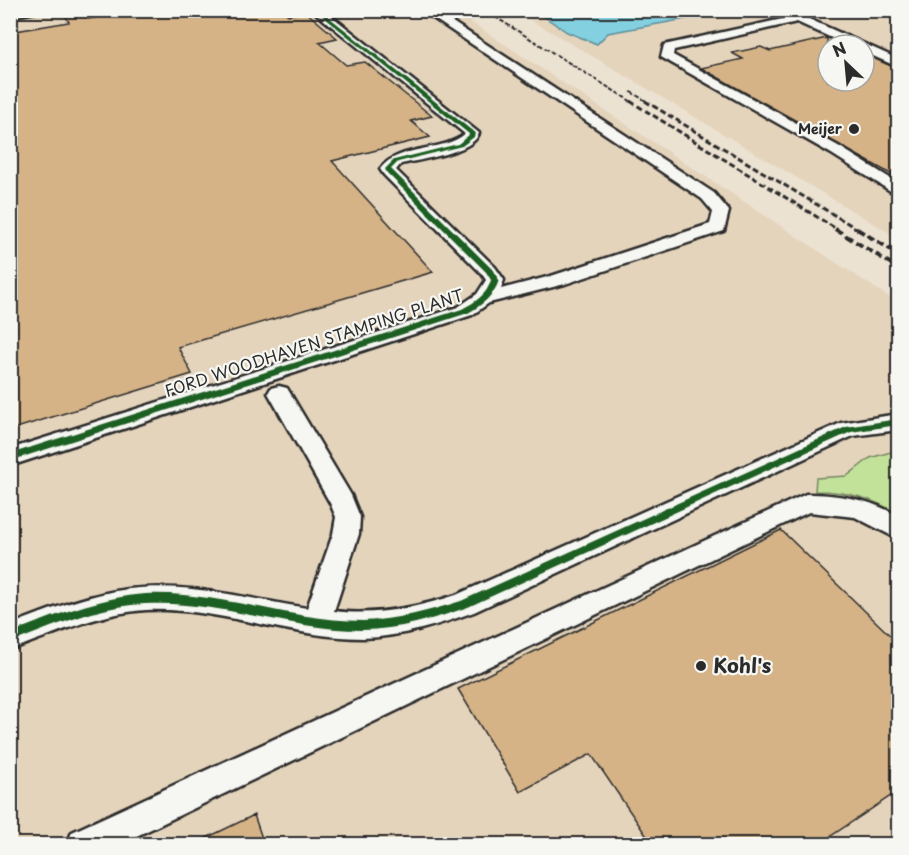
<svg xmlns="http://www.w3.org/2000/svg" width="909" height="855" font-family="'Playpen Sans',sans-serif">
	<rect width="100%" height="100%" fill="#ece2d2"/>
	<filter id="ink" filterUnits="userSpaceOnUse"><feTurbulence type="fractalNoise" baseFrequency=".0167" numOctaves="2"/><feDisplacementMap in="SourceGraphic" scale="12" xChannelSelector="R" yChannelSelector="G"/><feConvolveMatrix kernelMatrix="1 2 1 2 8 2 1 2 1" color-interpolation-filters="sRGB"/></filter>
	<g filter="url(#ink)">
		<path fill="#e5d4bc" fill-rule="evenodd" d="M10 11H454L898 303V844H11Z
			M515 11H898V238L587 53ZM828 45H864V81H828Z"/>
		<path fill="#c2e29a" stroke="#768662" stroke-width="1.5" d="M898 450V514C873 498 845 491 815 491L816 478 847 476 870 458Z"/>
		<path fill="#82d0e0" stroke="#5f8e98" stroke-width="1.5" d="M531 11V10L718 11 708 15 608 33 597 44 567 32 540 14Z"/>
		<path fill="#d5b387" stroke="#2b2b2b" stroke-width="1.5" d="M127 10H283L288 15 306 12 337 38 319 42 346 65 365 62 432 116 411 121 430 137 332 161 433 272 178 347 192 374 10 430V32L69 22 65 15 82 12 88 19 128 13Z
			M827 38 828 81H864V54L898 69V178L701 68 743 59 732 53 761 47 770 51Z
			M781 530 898 643V791L819 844H652L591 754 520 792 458 689Z
			M254 815 264 844H194Z"/>
		<g fill="none" stroke-linecap="round" stroke-linejoin="round">
			<g stroke="#2b2b2b" stroke-width="5">
				<path id="minor" d="M37 10 36 12 10 17V11Z
					M312 10H324L479 133C475 152 419 160 401 164L396 170 495 267 504 280 501 289 551 276 710 224 713 212 702 199 421 10H434L714 193 729 211 724 231 565 284 489 303 472 315 10 466V449L458 307 477 294 486 280 482 274 384 175 380 169C399 144 441 153 465 134Z
					M779 10H789L898 59V67L864 52V45H847L797 22 674 50 673 55 840 147 898 183V194L892 192 830 153 661 57 664 45 787 18 779 14Z
					M279 386 287 388 290 393 351 495 360 517 359 534 334 611C376 616 416 608 456 595L841 423 898 414V430L853 436 474 612C438 625 401 637 363 638 290 638 220 607 146 610 98 613 55 634 10 650V625C49 610 88 594 129 589 190 582 248 599 307 608L333 534 336 517 330 503 268 393 271 388Z
					M806 494C838 494 870 499 898 516V539L855 517 809 512 120 844H67L72 832Z"/>
			</g>
			<use href="#minor" fill="#f6f6f2" fill-rule="evenodd"/>
			<path stroke="#2b2b2b" stroke-width="2" stroke-dasharray="4.5 2" stroke-linecap="butt" d="M111 10 114 15
				M484 10 632 102
				M631 92 648 102"/>
			<path stroke="#2b2b2b" stroke-width="3" stroke-dasharray="6 3" stroke-linecap="butt" d="M630 101 838 230
				M645 101 859 230"/>
			<path stroke="#2b2b2b" stroke-width="4" stroke-dasharray="8 4" stroke-linecap="butt" d="M835 229 898 268
				M857 229 898 254"/>
			<g stroke="#f6f6f2" stroke-width="4">
				<path id="cycleway" d="M315 10H320L475 133 474 137 462 146 398 162 391 169 492 269 499 280C494 296 482 305 468 313L10 461V454L462 309C475 302 487 295 491 280L486 272 387 173 385 169 394 160 458 144 469 135V134Z
					M898 419V425L851 432 468 607C434 619 398 630 362 630 289 630 219 600 145 604 97 606 55 626 10 643V633C54 616 99 597 146 594 220 591 290 621 363 621 396 620 429 611 461 601L846 427Z"/>
			</g>
			<use href="#cycleway" fill="#1b5e20" fill-rule="evenodd"/>
		</g>
	</g>
	<g fill="#2b2b2b" stroke="#f6f6f2" stroke-width="2">
		<circle cx="854" cy="129" r="6"/>
		<circle cx="701" cy="666" r="6"/>
	</g>
	<g text-anchor="middle" stroke-width="4.5" stroke-linejoin="round" paint-order="stroke">
		<g font-size="14" font-weight="bold" fill="#2b2b2b" stroke="#f6f6f2" text-anchor="end">
			<text x="842" y="134">Meijer</text>
		</g>
		<g font-size="16" fill="#2b2b2b" stroke="#f6f6f2">
			<text transform="translate(314 343) rotate(-18)" y="6">FORD WOODHAVEN STAMPING PLANT</text>
		</g>
		<g font-size="20" font-weight="bold" fill="#2b2b2b" stroke="#f6f6f2" text-anchor="start">
			<text x="713" y="673">Kohl's</text>
		</g>
	</g>
	<rect width="909" height="855" fill="none" stroke="#f6f6f2" stroke-width="36"/>
	<rect x="18" y="18" width="873" height="819" fill="none" stroke="#2b2b2b" stroke-width="2" filter="url(#ink)"/>
	<g transform="translate(846 63) rotate(334)"><circle r="28" fill="#f6f6f2" stroke="#a5a5a2" stroke-width="1.5"/>
	<path d="M0-4.5L10 22L0 15L-10 22Z" fill="#2b2b2b"/>
	<text y="-9" font-size="16" font-weight="bold" text-anchor="middle" fill="#2b2b2b">N</text>
	</g>
</svg>
